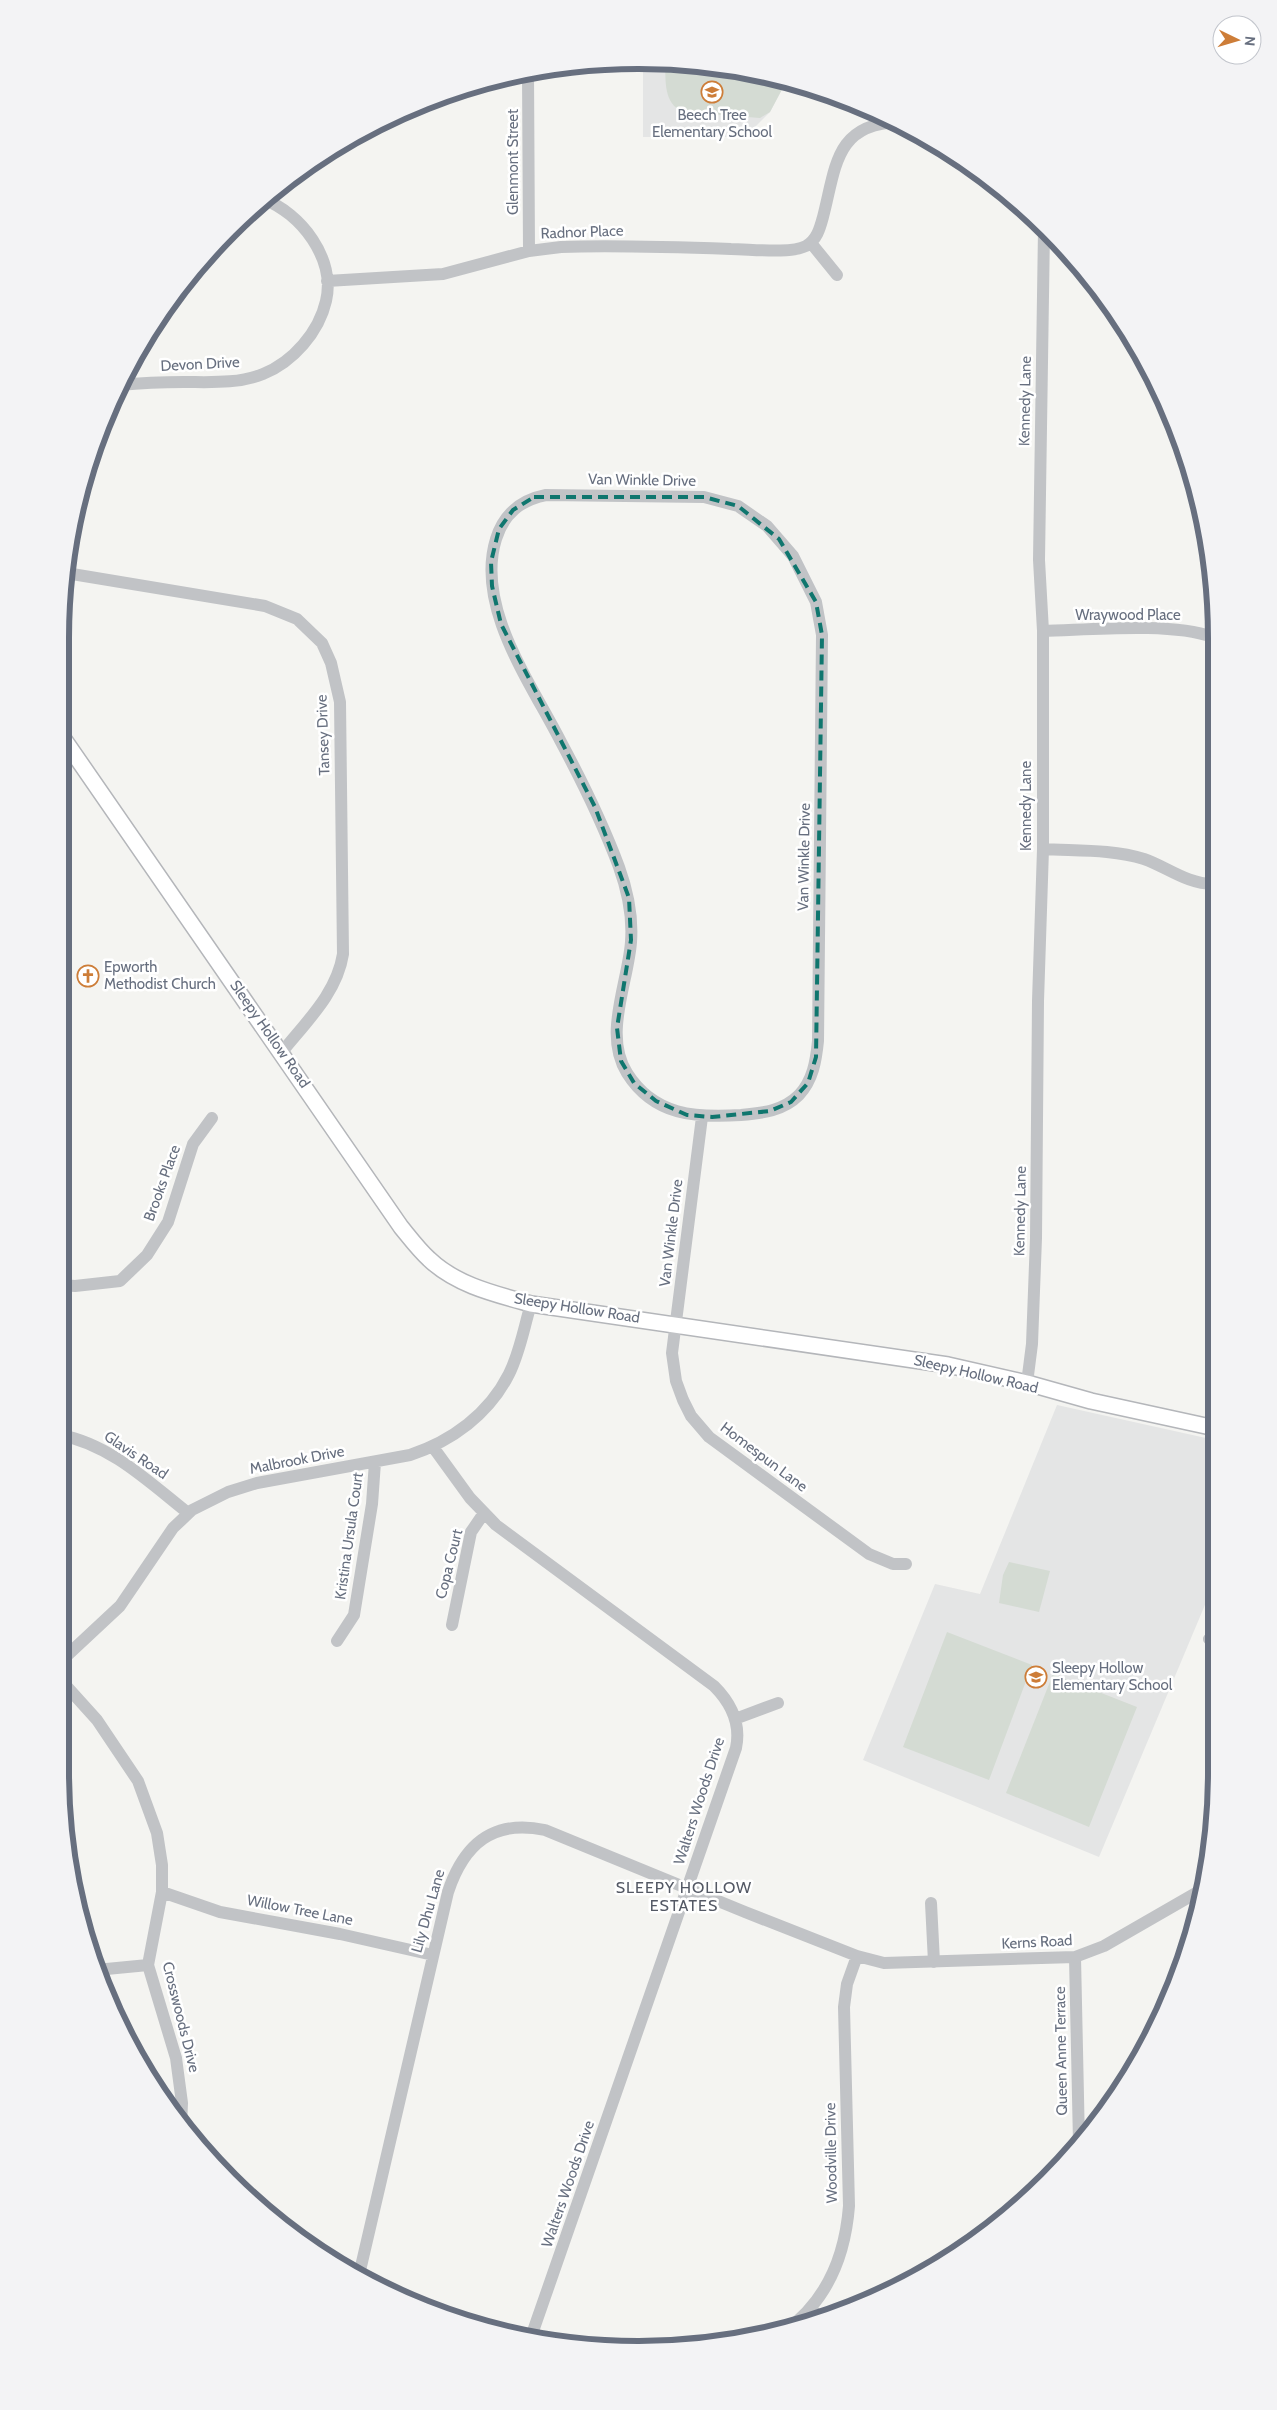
<svg xmlns="http://www.w3.org/2000/svg" width="1277" height="2410" font-family="Cabin,sans-serif">
	<rect width="100%" height="100%" fill="#f4f4f1"/>
	<path fill="#e4e5e5" d="M677 61 787 80 770 112 745 137H643V62Z
		M1057 1405 1215 1440V1581L1099 1857 863 1760 935 1584 980 1594Z"/>
	<path fill="#d4dbd3" d="M677 61 787 80 770 112 760 118 683 112C663 103 666 81 665 62Z
		M1009 1562 1050 1571 1039 1612 999 1603 1003 1575Z
		M947 1632 1032 1665 989 1780 903 1747Z
		M1053 1674 1137 1707 1089 1827 1006 1793Z"/>
	<g fill="none" stroke-linecap="round" stroke-linejoin="round">
		<g stroke="#b4b6ba" stroke-width="18">
			<path id="major" d="M61 735 401 1227C410 1238 419 1250 429 1259 456 1285 495 1294 531 1304L948 1365 1027 1383 1091 1401 1215 1428"/>
		</g>
		<path stroke="#c1c3c6" stroke-width="12" d="M528 73 529 251
			M811 243 837 275
			M327 281 443 274 529 251 561 247C617 245 674 247 731 249 750 249 790 254 806 246 817 240 820 228 823 217 836 167 835 124 898 122
			M119 385C140 383 162 382 184 382 210 382 238 384 263 374 293 362 319 332 326 301 336 259 301 213 263 199
			M546 495 704 497 738 506 767 526 793 556 816 602 822 635 818 1041C816 1061 813 1080 799 1095 783 1111 763 1113 741 1115 696 1118 654 1116 627 1073 603 1035 628 983 631 942 633 916 628 892 619 867 603 824 583 783 561 742 531 683 475 607 496 539 504 513 521 500 546 495Z
			M66 573 265 606 297 619 322 643 331 663 340 702 343 954C337 993 306 1022 282 1052
			M1043 631C1088 630 1171 622 1212 637
			M1043 849C1076 851 1112 849 1144 859 1167 867 1187 884 1213 884
			M702 1117 672 1353 676 1381 683 1400 691 1416 709 1437 869 1554 893 1564H906
			M61 1285 75 1286 120 1281 147 1255 168 1222 193 1144 212 1118
			M1027 1383 1032 1344 1036 1238 1038 1001 1043 849V631L1039 560 1044 230
			M60 1435C110 1444 150 1483 188 1513
			M433 1447 470 1498 496 1525 714 1686C731 1703 741 1724 736 1748L531 2337
			M452 1625 471 1532 484 1513
			M1209 1639 1215 1641
			M337 1641 354 1615 372 1504 375 1462
			M60 1662 120 1606 173 1528 192 1510 228 1492 257 1483 410 1455C452 1441 489 1414 509 1374 520 1352 524 1327 531 1304
			M60 1679 97 1720 138 1781 157 1833 162 1865V1892L148 1965 176 2058 182 2103 181 2126
			M735 1719 778 1703
			M162 1892 220 1912 340 1934 433 1955
			M931 1903 934 1962
			M1075 1957 1079 2143
			M96 1970 148 1965
			M359 2275 448 1892C464 1844 493 1819 545 1830L745 1912 857 1956 884 1963 1075 1957 1104 1946 1203 1889
			M811 2309 822 2319
			M785 2331C827 2301 845 2257 849 2206L844 2007 847 1984 857 1956"/>
		<use href="#major" stroke="#fff" stroke-width="15"/>
	</g>
	<path fill="none" stroke="#0f766e" stroke-width="4" stroke-dasharray="10 6" stroke-linejoin="round" d="M534 497H704L738 506 779 539 816 602 822 635 816 1057 808 1083 791 1102 770 1111 712 1117 687 1115 656 1101 634 1083 621 1061 617 1028 631 940 629 898 595 807 501 624 492 586 491 562 499 529 513 510Z"/>
	<defs>
		<g id="school-ring" transform="scale(1.125)"><circle r="9.5" fill="#fff" stroke="#cd7d38" stroke-width="1.5"/><path d="M0-5L7-2L0 1L-7-2ZM-4 1L0 2.5L4 1V4Q0 6-4 4Z" fill="#cd7d38"/></g>
		<g id="church-ring" transform="scale(1.125)"><circle r="9.5" fill="#fff" stroke="#cd7d38" stroke-width="1.5"/><path d="M-1.2-6h2.4v3.5h3.3v2.4h-3.3V6h-2.4V-.1h-3.3v-2.4h3.3Z" fill="#cd7d38"/></g>
	</defs>
	<g fill-rule="evenodd">
		<use href="#school-ring" x="712" y="92"/>
		<use href="#church-ring" x="88" y="976"/>
		<use href="#school-ring" x="1036" y="1677"/>
	</g>
	<g text-anchor="middle" stroke-width="5" stroke-linejoin="round" paint-order="stroke">
		<g font-size="15" fill="#676f7f" stroke="#fff" text-anchor="start">
			<text x="712" y="120" text-anchor="middle">Beech Tree<tspan x="712" dy="17">Elementary School</tspan></text>
			<text x="104" y="972">Epworth<tspan x="104" dy="17">Methodist Church</tspan></text>
			<text x="1052" y="1673">Sleepy Hollow<tspan x="1052" dy="17">Elementary School</tspan></text>
		</g>
		<g font-size="15" fill="#676f7f" stroke="#fff">
			<text transform="translate(513 162) rotate(-90)" y="5">Glenmont Street</text>
			<text transform="translate(582 232) rotate(-2)" y="5">Radnor Place</text>
			<text transform="translate(200 364) rotate(-3)" y="5">Devon Drive</text>
			<text transform="translate(1025 401) rotate(-89)" y="5">Kennedy Lane</text>
			<text transform="translate(642 480) rotate(1)" y="5">Van Winkle Drive</text>
			<text x="1128" y="620">Wraywood Place</text>
			<text transform="translate(323 735) rotate(-92)" y="5">Tansey Drive</text>
			<text transform="translate(1026 806) rotate(-90)" y="5">Kennedy Lane</text>
			<text transform="translate(804 857) rotate(-89)" y="5">Van Winkle Drive</text>
			<text transform="translate(270 1034) rotate(55)" y="5">Sleepy Hollow Road</text>
			<text transform="translate(162 1183) rotate(-70)" y="5">Brooks Place</text>
			<text transform="translate(1020 1211) rotate(-89)" y="5">Kennedy Lane</text>
			<text transform="translate(671 1233) rotate(-83)" y="5">Van Winkle Drive</text>
			<text transform="translate(577 1308) rotate(9)" y="5">Sleepy Hollow Road</text>
			<text transform="translate(976 1374) rotate(13)" y="5">Sleepy Hollow Road</text>
			<text transform="translate(136 1455) rotate(34)" y="5">Glavis Road</text>
			<text transform="translate(764 1457) rotate(37)" y="5">Homespun Lane</text>
			<text transform="translate(297 1460) rotate(-11)" y="5">Malbrook Drive</text>
			<text transform="translate(349 1536) rotate(-82)" y="5">Kristina Ursula Court</text>
			<text transform="translate(449 1564) rotate(-76)" y="5">Copa Court</text>
			<text transform="translate(699 1801) rotate(-72)" y="5">Walters Woods Drive</text>
			<text transform="translate(300 1910) rotate(11)" y="5">Willow Tree Lane</text>
			<text transform="translate(428 1911) rotate(-74)" y="5">Lily Dhu Lane</text>
			<text transform="translate(1037 1942) rotate(-3)" y="5">Kerns Road</text>
			<text transform="translate(181 2017) rotate(76)" y="5">Crosswoods Drive</text>
			<text transform="translate(1061 2051) rotate(-91)" y="5">Queen Anne Terrace</text>
			<text transform="translate(831 2153) rotate(-91)" y="5">Woodville Drive</text>
			<text transform="translate(568 2184) rotate(-71)" y="5">Walters Woods Drive</text>
		</g>
		<g font-size="16" letter-spacing="1" fill="#545965" stroke="#fff">
			<text x="684" y="1893">SLEEPY HOLLOW<tspan x="684" dy="18">ESTATES</tspan></text>
		</g>
	</g>
	<path d="M0 0H1277V2410H0ZM638 69H639A569 569 0 0 1 1208 638V1772A569 569 0 0 1 639 2341H638A569 569 0 0 1 69 1772V638A569 569 0 0 1 638 69Z" fill="#f3f3f5" fill-rule="evenodd"/>
	<path fill="none" stroke="#676f7f" stroke-width="6" d="M638 69H639A569 569 0 0 1 1208 638V1772A569 569 0 0 1 639 2341H638A569 569 0 0 1 69 1772V638A569 569 0 0 1 638 69Z"/>
	<g transform="translate(1237 40) rotate(95)"><circle r="24" fill="#ffffff" stroke="#c2c5cc"/>
	<path d="M0-4L9 19L0 12L-9 19Z" fill="#cd7d38"/>
	<text y="-8" font-size="14" font-weight="bold" text-anchor="middle" fill="#676f7f">N</text>
	</g>
</svg>
